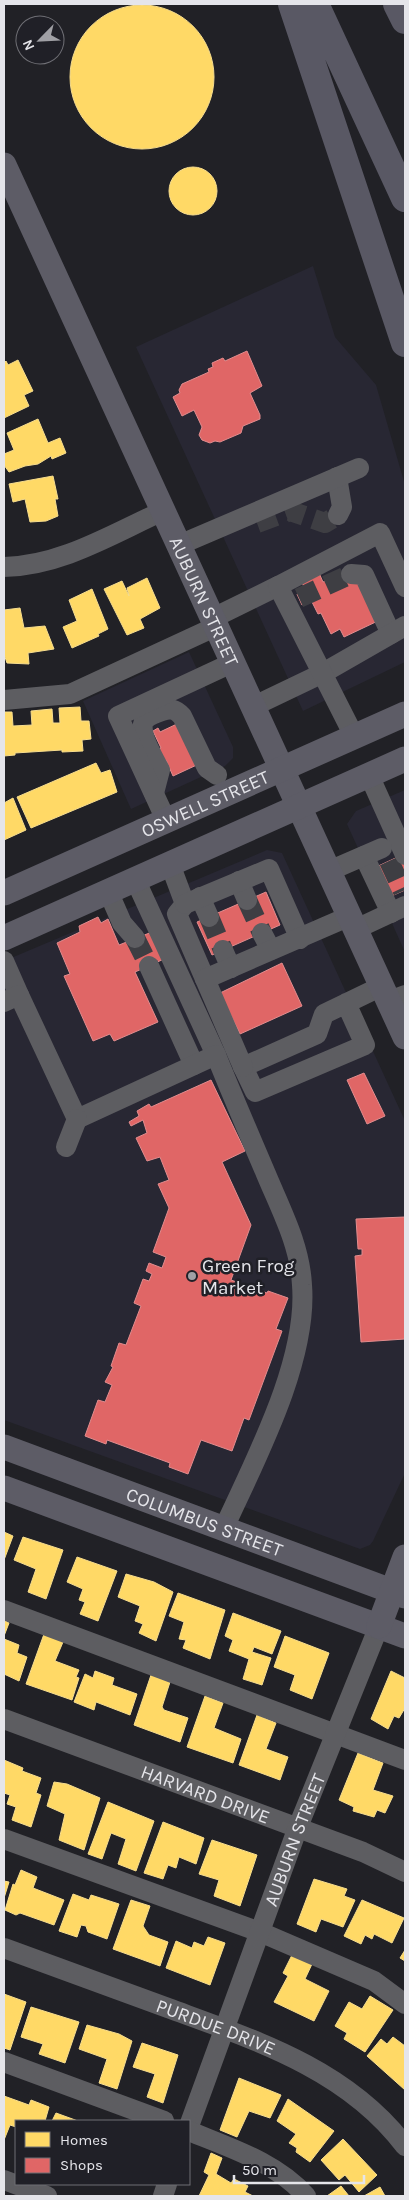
<svg xmlns="http://www.w3.org/2000/svg" width="409" height="2200" font-family="Karla,sans-serif">
	<rect width="100%" height="100%" fill="#212126"/>
	<path fill="#282733" d="M313 266 335 337 376 385 405 485V662L303 711 136 347Z
		M189 652 233 747V758L225 766 131 809 83 701Z
		M405 790V952L347 824 356 811Z
		M267 850 282 853 405 1121V1473L373 1541 370 1545 360 1549 4 1420V961Z"/>
	<path fill="#ffd966" stroke="#f7dd8e" d="M70 77a72 72 0 1 1 144 0a72 72 0 1 1-144 0Z
		M169 191a24 24 0 1 1 48 0a24 24 0 1 1-48 0Z
		M18 360 33 391 24 395 29 406 4 418V363L6 361 8 365Z
		M38 419 48 443 60 438 66 453 52 459 51 456 38 464 25 466 9 472 4 465V454L14 450 7 433Z
		M53 476 58 499H55L58 516 46 521 30 522 25 499 13 502 9 484Z
		M147 578 160 608 140 619 144 628 127 635 104 589 122 581 129 596 127 588Z
		M92 589 108 629 98 634 99 636 72 648 63 627 77 621 69 600Z
		M20 608 24 628 45 626 54 649 28 653 29 664 7 663 4 654V610Z
		M80 707 81 721H89L91 739 82 740 83 751 62 752V750L15 753V755L4 756V712H12L13 726 32 725 31 711 52 709 53 723H60L59 708Z
		M96 763 101 773 110 770 117 792 31 828 17 797Z
		M13 798 26 830 4 840V803Z
		M4 1532 13 1536 4 1560Z
		M23 1537 63 1550 46 1599 28 1592 36 1569 14 1560Z
		M77 1557 117 1571 98 1621 80 1614 85 1602 79 1600 83 1589 67 1582Z
		M126 1574 154 1582 173 1592 156 1641 139 1633 143 1624 135 1621 140 1606 118 1597Z
		M178 1593 225 1610 210 1659 183 1648 186 1640 179 1639 184 1622 169 1616Z
		M233 1613 281 1631 272 1654 254 1647 252 1652 271 1658 262 1685 243 1679 249 1659 229 1651 233 1640 225 1636Z
		M4 1620 9 1623 4 1636Z
		M44 1634 63 1642 55 1661 79 1670 76 1677 79 1678 72 1700 26 1684Z
		M285 1636 329 1653 312 1699 290 1690 295 1675 274 1667Z
		M4 1639 19 1645 17 1653 27 1657 19 1681 4 1674Z
		M95 1671 114 1678 112 1685 137 1694 130 1715 96 1702 94 1710 74 1702 85 1674 93 1678Z
		M391 1671 405 1678V1708L399 1718 394 1716 388 1729 371 1719Z
		M151 1675 170 1682 162 1707 164 1710 188 1718 180 1742 134 1725Z
		M205 1696 223 1703 214 1728 241 1739 233 1763 187 1747Z
		M257 1715 276 1723 266 1749 288 1757 280 1780 239 1765Z
		M358 1753 383 1763 373 1790 393 1796 385 1813 377 1810 374 1817 353 1811 354 1807 339 1800Z
		M4 1760 23 1768 22 1771 41 1778 36 1793 41 1795 31 1827 12 1820 16 1807 7 1804 10 1795 4 1793Z
		M54 1782 67 1784 100 1798 84 1850 59 1840 65 1814 47 1806Z
		M108 1802 154 1821 136 1871 118 1864 126 1839 111 1833 102 1859 88 1854Z
		M163 1822 204 1838 196 1864 179 1857 176 1868 168 1865 163 1879 144 1873Z
		M212 1840 257 1855 240 1906 214 1896 219 1880 199 1874Z
		M21 1870 37 1877 33 1888 64 1900 54 1925 20 1913 16 1915 5 1910 13 1884 15 1885Z
		M314 1879 347 1889 344 1896 355 1900 343 1927 321 1919 316 1932 297 1924Z
		M4 1881 9 1882 4 1898Z
		M73 1894 89 1900 91 1895 119 1904 107 1939 88 1932 86 1926 81 1925 77 1937 59 1931Z
		M131 1900 150 1906 143 1926 149 1935 168 1942 160 1966 113 1949Z
		M362 1900 404 1918 392 1943 374 1934 372 1939 365 1935 361 1944 344 1936Z
		M208 1937 225 1943 210 1985 166 1968 176 1941 192 1948 194 1942 204 1946Z
		M405 1950V1961L400 1958Z
		M292 1955 312 1964 305 1979 329 1991 314 2021 274 2002 288 1976 283 1973Z
		M4 1994 26 2002 10 2050 4 2048Z
		M370 1996 393 2010 365 2052 344 2039 347 2033 335 2026 349 2002 362 2009Z
		M31 2007 79 2022 65 2063 39 2054 43 2044 21 2037Z
		M87 2025 119 2034 132 2041 117 2089 99 2083 107 2059 79 2049Z
		M393 2037 405 2046V2090L367 2056 381 2039 387 2044Z
		M142 2043 178 2055 163 2103 147 2097 155 2074 133 2067Z
		M239 2078 281 2095 270 2118 249 2111 237 2137 220 2130Z
		M4 2096 29 2105 31 2100 49 2107 45 2121H16V2127L10 2125 4 2140Z
		M288 2099 334 2131 310 2162 296 2152 297 2148 289 2143 296 2134 277 2121Z
		M56 2113 78 2121H52Z
		M343 2139 377 2175 359 2192 345 2175 339 2180 321 2160Z
		M211 2153 222 2158 216 2174 231 2183 234 2179 248 2186 245 2192 253 2196H199L209 2175 204 2172Z
		M341 2186 349 2196H327Z
		M380 2187 385 2196H364Z"/>
	<path fill="#e06666" stroke="#e28c8e" d="M247 351 262 386 250 393 260 415V419L243 426 241 433 220 442 215 441 210 443 202 440 199 435 202 427 194 410 182 416 173 397 180 393 179 390 182 384 209 372 208 369 213 367 212 363 223 358 225 361Z
		M349 570 382 619 344 637 340 629 331 634 321 613 318 614 311 600 302 605 297 594 305 590 302 582 319 573 323 582Z
		M179 723 201 763 173 776 166 760 162 762 156 750 161 748 153 731 158 728 160 732Z
		M402 855 405 862V890L387 898 374 868Z
		M266 892 280 925 212 955 197 922Z
		M98 917 101 923 108 919 119 945 152 932 164 959 135 972 158 1022 114 1041 110 1034 93 1041 64 976 70 974 57 943 80 932 79 926Z
		M282 963 302 1006 240 1034 220 993Z
		M364 1073 385 1116 367 1124 347 1080Z
		M211 1080 245 1151 222 1162 251 1225 231 1280 267 1293 268 1291 288 1298 276 1329 282 1331 249 1420 244 1418 232 1451 201 1440 188 1474 169 1467 170 1463 107 1440 106 1444 85 1436 98 1400 105 1402 112 1385 105 1382 113 1367 111 1366 119 1343 126 1345 141 1306 134 1303 143 1279 149 1281 152 1274 146 1271 149 1263 162 1268 166 1257 153 1252 169 1208 158 1184 169 1180 160 1157 147 1161 136 1138 147 1133 143 1120 131 1126 129 1122 139 1116 137 1111 149 1104 151 1107Z
		M405 1217V1339L361 1342 355 1256 362 1255V1249H358L356 1219Z"/>
	<g fill="none" stroke-linecap="round" stroke-linejoin="round">
		<path stroke="#3e3e43" stroke-width="20" stroke-dasharray="20 10" stroke-linecap="butt" d="M257 523 290 511 325 523 338 515
			M299 598 351 574
			M389 861 403 891
			M247 900 262 933
			M209 917 223 950
			M135 938 149 966"/>
		<g stroke="#5d5d61" stroke-width="20">
			<path d="M337 477 342 507 338 515"/>
			<path d="M179 545 359 468"/>
			<path d="M4 567C61 566 112 534 163 511"/>
			<path d="M351 574 364 575 391 634"/>
			<path d="M213 618 278 586"/>
			<path d="M4 700 70 694 217 626"/>
			<path d="M254 706 323 673 405 626"/>
			<path d="M354 736 278 586 380 533 405 587"/>
			<path d="M369 775 405 855"/>
			<path d="M154 793 160 770C155 760 136 730 145 720 148 716 156 713 162 711 171 708 175 709 182 716L207 768 217 775"/>
			<path d="M166 820 118 716 234 662"/>
			<path d="M364 856 391 913"/>
			<path d="M170 864 185 904 177 914 205 979"/>
			<path d="M329 871 382 848"/>
			<path d="M135 879 216 1055"/>
			<path d="M239 881 247 900"/>
			<path d="M108 891 122 923 135 938"/>
			<path d="M200 897 209 917"/>
			<path d="M185 904 269 869 300 939"/>
			<path d="M356 929 405 906"/>
			<path d="M262 933 271 950"/>
			<path d="M223 950 231 968"/>
			<path d="M4 961 19 995"/>
			<path d="M149 966 194 1065"/>
			<path d="M389 1001 405 995"/>
			<path d="M4 1002 19 995 77 1119 216 1055C232 1095 249 1134 266 1174 281 1210 300 1245 302 1285 308 1361 255 1460 224 1528"/>
			<path d="M346 1003 365 1045 255 1092 243 1067 317 1034 324 1014 382 986"/>
			<path d="M243 1067 205 979 350 916"/>
			<path d="M66 1147 77 1119"/>
			<path d="M4 1610 405 1760"/>
			<path id="s1" d="M4 1719 363 1852 405 1872"/>
			<path d="M4 1839 260 1932 374 1981 405 2004"/>
			<path id="s2" d="M4 1948C59 1968 113 1988 168 2008 255 2040 347 2069 405 2146"/>
			<path d="M4 2062 164 2121"/>
			<path id="s3" d="M189 2126 298 1827 379 1626"/>
			<path d="M189 2131C230 2148 276 2162 306 2196"/>
			<path d="M4 2180 47 2196"/>
			<path d="M163 2196 167 2184"/>
		</g>
		<g stroke="#5d5c66" stroke-width="25">
			<path id="s4" d="M4 165 405 1037"/>
			<path id="s5" d="M4 893 405 714"/>
			<path d="M4 938 405 759"/>
			<path id="s6" d="M4 1447 405 1596"/>
			<path d="M4 1488 405 1636"/>
			<path d="M379 1626 405 1557"/>
		</g>
		<path stroke="#595864" stroke-width="28" d="M292 4 405 343
			M315 4 405 198
			M397 4 405 20"/>
	</g>
	<circle fill="#a0a0a5" stroke="#202027" stroke-width="2" cx="192" cy="1276" r="5"/>
	<g text-anchor="middle" stroke-width="5" stroke-linejoin="round" paint-order="stroke">
		<g font-size="19" fill="#e5e5ea" stroke="#202027">
			<text dy="7" stroke="none"><textPath href="#s4" startOffset="480">AUBURN STREET</textPath></text>
			<text dy="7" stroke="none"><textPath href="#s5" startOffset="220">OSWELL STREET</textPath></text>
			<text dy="7" stroke="none"><textPath href="#s6" startOffset="214">COLUMBUS STREET</textPath></text>
			<text dy="7" stroke="none"><textPath href="#s1" startOffset="215">HARVARD DRIVE</textPath></text>
			<text dy="7" stroke="none"><textPath href="#s3" startOffset="305">AUBURN STREET</textPath></text>
			<text dy="7" stroke="none"><textPath href="#s2" startOffset="226">PURDUE DRIVE</textPath></text>
		</g>
		<g font-size="19" fill="#e5e5ea" stroke="#202027" text-anchor="start">
			<text x="202" y="1272">Green Frog<tspan x="202" dy="22">Market</tspan></text>
		</g>
	</g>
	<rect width="409" height="2200" fill="none" stroke="#e5e5ea" stroke-width="10"/>
	<rect x="15" y="2120" width="175" height="65" fill="#202027" stroke="#6f6f75"/>
	<rect x="25" y="2132" width="25" height="15" fill="#ffd966" stroke="#6f6f75"/>
	<text x="60" y="2145" font-size="15" fill="#e5e5ea">Homes</text>
	<rect x="25" y="2158" width="25" height="15" fill="#e06666" stroke="#6f6f75"/>
	<text x="60" y="2170" font-size="15" fill="#e5e5ea">Shops</text>
	<g transform="translate(40 40) rotate(246)"><circle r="24" fill="#202027" stroke="#6f6f75"/>
	<path d="M0-4L9 19L0 12L-9 19Z" fill="#a0a0a5"/>
	<text y="-8" font-size="14" font-weight="bold" text-anchor="middle" fill="#e5e5ea">N</text>
	</g>
	<path d="M234 2175v8h130v-8" fill="none" stroke="#e5e5ea" stroke-width="2.5"/>
	<text x="242" y="2175" font-size="15" fill="#e5e5ea" stroke="#202027" stroke-width="4" paint-order="stroke">50 m</text>
</svg>
